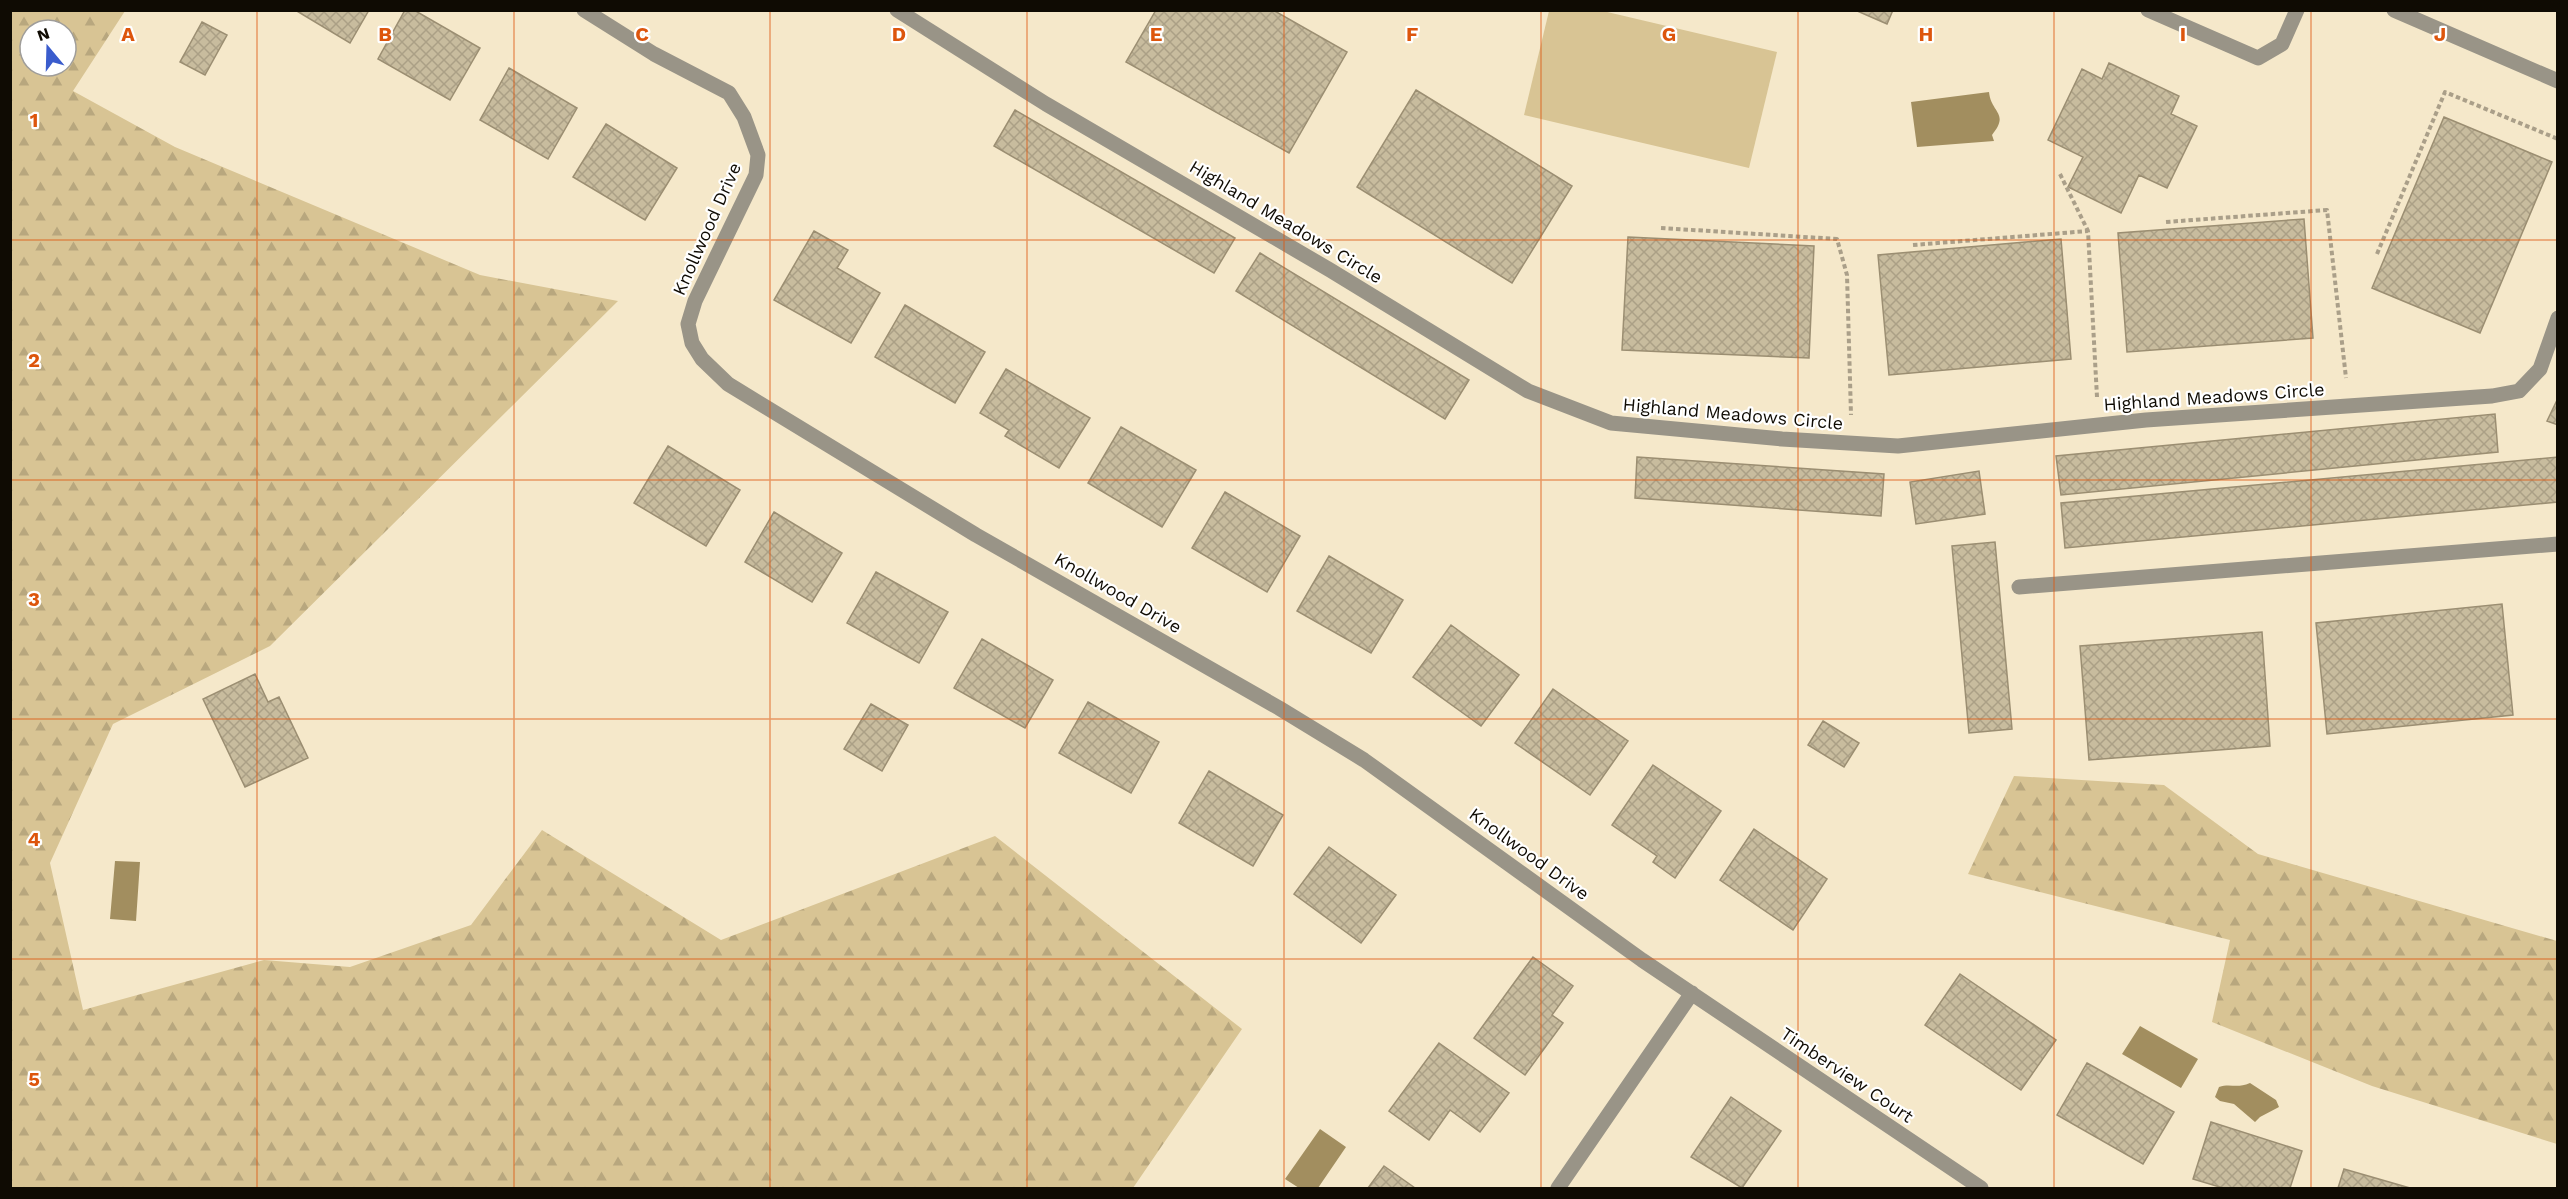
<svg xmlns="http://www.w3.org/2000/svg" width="2568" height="1199" font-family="'Work Sans',sans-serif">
	<defs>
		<pattern id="forest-firs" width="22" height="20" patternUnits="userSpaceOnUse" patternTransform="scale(1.5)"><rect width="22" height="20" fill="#d8c494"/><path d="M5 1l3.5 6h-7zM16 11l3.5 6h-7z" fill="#b8a77e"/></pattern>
		<pattern id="building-cross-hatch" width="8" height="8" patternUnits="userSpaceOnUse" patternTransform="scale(1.5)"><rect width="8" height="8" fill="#c8bc9e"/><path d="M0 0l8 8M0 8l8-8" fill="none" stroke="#aba086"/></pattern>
	</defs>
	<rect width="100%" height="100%" fill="#f5e8ca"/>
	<path fill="#d8c494" d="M1549 11H1603L1777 52 1749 168 1524 115Z"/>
	<path fill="url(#forest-firs)" fill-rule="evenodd" d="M10 11H125L73 91 175 147 480 275 618 301 270 646 113 724 50 863 83 1010 264 960 350 967 471 925 542 830 721 940 995 836 1242 1029 1133 1188H11ZM30 30H66V66H30Z
		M2014 776 2164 785 2258 854 2557 941V1144L2372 1086 2212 1022 2230 940 1968 874Z"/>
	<path fill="#a28e5f" d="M1989 92C1991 113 2010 113 1992 135L1994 141 1917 147 1911 102Z
		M115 861 140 862 136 921 110 919Z
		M2140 1026 2198 1059 2181 1088 2122 1054Z
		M2250 1083 2276 1100 2279 1107 2260 1117 2255 1122 2234 1104 2220 1101 2215 1097 2219 1087C2231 1083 2236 1089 2250 1083Z
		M1320 1129 1346 1147 1318 1188H1299L1285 1179Z"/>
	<path fill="url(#building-cross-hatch)" stroke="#9b8e72" stroke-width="1.5" d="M295 10H369L350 43Z
		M405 10H414L480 48 450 100 378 59Z
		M1156 10H1273L1347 52 1289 153 1126 62Z
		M1855 10H1893L1887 24Z
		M202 22 227 35 205 75 180 62Z
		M2109 63 2179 96 2171 114 2197 126 2167 188 2139 175 2121 213 2068 187 2083 157 2048 140 2082 69 2102 79Z
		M509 68 577 108 548 159 480 120Z
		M1416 90 1572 186 1512 283 1357 187Z
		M1015 110 1235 238 1214 273 994 146Z
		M2444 117 2552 162 2480 333 2372 288Z
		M606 124 677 168 645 220 573 177Z
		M2304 219 2313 338 2127 352 2118 233Z
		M814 231 848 250 837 268 880 293 851 343 774 300Z
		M1628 237 1814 246 1809 358 1622 350Z
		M2061 239 2071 359 1889 375 1878 255Z
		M1260 253 1469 380 1445 419 1236 291Z
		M905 305 985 352 955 403 875 357Z
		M1006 369 1090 418 1059 468 1005 436 1009 430 980 413Z
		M2558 398V425L2547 421Z
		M2495 414 2498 452 2061 495 2056 456Z
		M1121 427 1196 470 1162 527 1088 483Z
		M668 446 740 490 706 546 634 503Z
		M1637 457 1884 474 1881 516 1635 498Z
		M2558 457V502L2065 548 2061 503Z
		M1979 471 1985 514 1916 524 1910 482Z
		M1225 492 1300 536 1267 592 1192 548Z
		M774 512 842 553 812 602 745 562Z
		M1995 542 2012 729 1969 733 1952 546Z
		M1329 556 1403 600 1371 653 1297 611Z
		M876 572 948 612 919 663 847 623Z
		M2502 604 2513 715 2327 734 2316 623Z
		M1451 625 1519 675 1481 726 1413 677Z
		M2262 632 2270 746 2089 760 2080 646Z
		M982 639 1053 680 1025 728 954 688Z
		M255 674 268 702 279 697 308 758 245 787 203 699Z
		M1553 689 1628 741 1590 795 1515 743Z
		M1088 702 1159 742 1131 793 1059 753Z
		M871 704 908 725 882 771 844 749Z
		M1823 721 1859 743 1844 767 1808 745Z
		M1653 765 1721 811 1675 878 1653 862 1657 856 1612 825Z
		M1209 771 1283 815 1253 866 1179 823Z
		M1754 829 1827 879 1793 930 1720 880Z
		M1329 847 1396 895 1361 943 1294 894Z
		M1533 957 1573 986 1552 1015 1563 1023 1525 1075 1474 1038Z
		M1960 974 2056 1040 2021 1090 1925 1025Z
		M1439 1043 1509 1093 1480 1132 1450 1110 1429 1140 1389 1111Z
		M2087 1063 2174 1112 2143 1164 2057 1115Z
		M1731 1097 1781 1131 1742 1188 1691 1157Z
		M2211 1122 2302 1151 2290 1188H2223L2193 1179Z
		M1384 1166 1415 1188H1368Z
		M2344 1169 2410 1188H2338Z"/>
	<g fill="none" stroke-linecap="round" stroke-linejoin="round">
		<path stroke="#aa9f89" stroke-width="4" stroke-dasharray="4.5 3" stroke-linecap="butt" d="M2060 174 2088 231
			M2166 222 2327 210 2346 378
			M1661 228 1837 239 1847 275 1851 415
			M1913 245 2088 231 2097 397
			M2377 254 2445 92 2558 139"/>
		<path stroke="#999487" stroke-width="15" d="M897 10 1046 104 1330 270 1528 391 1611 423 1782 439 1898 446 2146 420 2492 396 2519 391 2540 369 2558 318
			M2148 10 2258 58 2282 44 2297 10
			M2019 587 2558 544"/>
		<path stroke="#999487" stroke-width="15" d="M584 10 654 54 729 93 744 117 758 155 756 175 695 301 688 324 692 343 702 359 728 384 976 535 1279 708 1364 760 1642 960 1981 1188
			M2394 10 2558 81
			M1558 1188 1692 993"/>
	</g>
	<path fill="none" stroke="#dd550c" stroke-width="1.5" stroke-opacity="0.55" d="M257 10V1188M514 10V1188M770 10V1188M1027 10V1188M1284 10V1188M1541 10V1188M1798 10V1188M2054 10V1188M2311 10V1188M10 240H2558M10 480H2558M10 719H2558M10 959H2558"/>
	<g text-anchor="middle" stroke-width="4.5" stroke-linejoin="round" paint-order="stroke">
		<g font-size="18" fill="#0f0b03" stroke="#fff">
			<text transform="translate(1286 222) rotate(31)" y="6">Highland Meadows Circle</text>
			<text transform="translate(707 229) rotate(-66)" y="6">Knollwood Drive</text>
			<text transform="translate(2214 397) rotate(-4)" y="6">Highland Meadows Circle</text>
			<text transform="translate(1733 414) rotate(5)" y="6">Highland Meadows Circle</text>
			<text transform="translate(1118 593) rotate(30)" y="6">Knollwood Drive</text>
			<text transform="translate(1529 854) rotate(36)" y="6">Knollwood Drive</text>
			<text transform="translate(1847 1075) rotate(34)" y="6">Timberview Court</text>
		</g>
	</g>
	<g font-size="20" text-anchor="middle" font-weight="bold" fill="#dd550c" stroke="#fff" stroke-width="4.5" stroke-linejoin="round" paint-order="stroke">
		<text x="128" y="41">A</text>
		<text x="385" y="41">B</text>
		<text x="642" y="41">C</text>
		<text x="899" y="41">D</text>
		<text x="1156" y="41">E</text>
		<text x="1412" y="41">F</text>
		<text x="1669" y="41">G</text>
		<text x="1926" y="41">H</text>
		<text x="2183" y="41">I</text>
		<text x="2440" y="41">J</text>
		<text x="34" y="127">1</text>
		<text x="34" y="367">2</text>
		<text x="34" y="606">3</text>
		<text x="34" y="846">4</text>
		<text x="34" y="1086">5</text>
	</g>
	<rect width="2568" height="1199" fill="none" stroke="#0f0b03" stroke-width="24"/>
	<g transform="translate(48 48) rotate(341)"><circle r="28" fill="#ffffff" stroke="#9f9d9a" stroke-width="1.5"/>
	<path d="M0-4.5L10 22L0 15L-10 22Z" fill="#3a5ccd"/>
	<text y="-9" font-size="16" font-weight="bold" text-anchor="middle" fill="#0f0b03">N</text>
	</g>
</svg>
